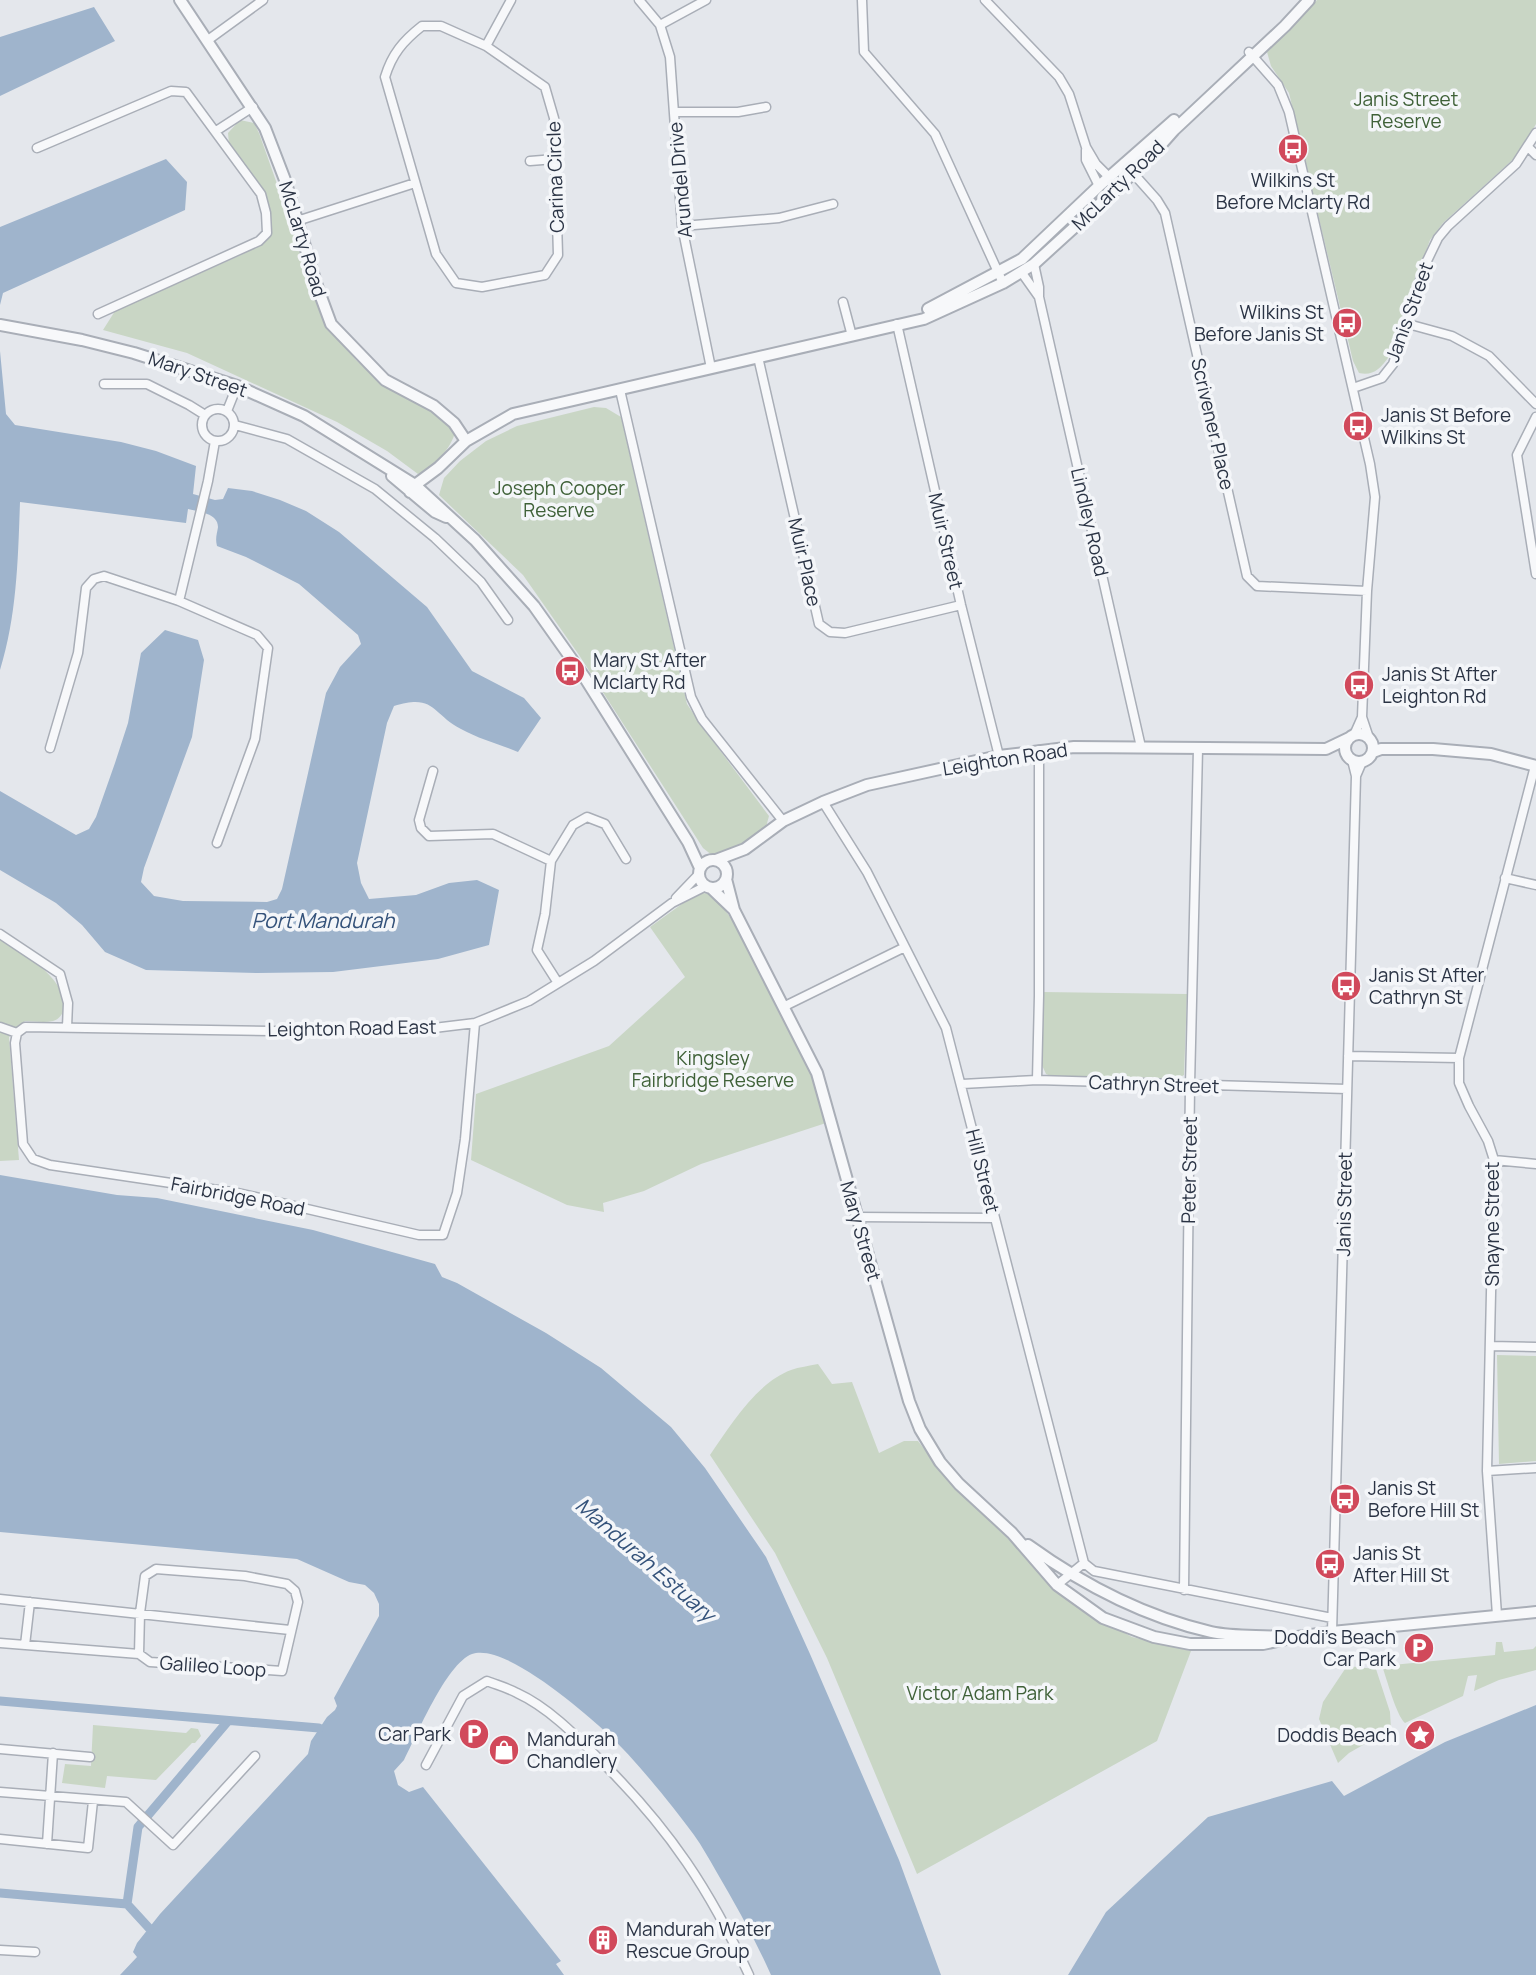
<svg xmlns="http://www.w3.org/2000/svg" width="1536" height="1975" font-family="Manrope,sans-serif">
	<rect width="100%" height="100%" fill="#e4e7ec"/>
	<path fill="#c9d6c5" d="M1317 0H1536V124L1519 154 1443 223 1430 240 1388 358C1380 369 1373 376 1359 373L1353 361 1289 93 1271 66 1267 52Z
		M240 120 254 123 259 133 327 325 356 360 374 376 390 389 408 397 449 422 455 432C452 447 433 469 418 474L387 451 337 422 187 353 103 330 115 311 241 255 261 244 271 233 266 195 229 144 228 133Z
		M594 407 606 408 621 417 687 704 701 725 769 816 766 827 730 854 713 856 703 848 579 655 523 575 439 495 444 478 460 461 486 441 517 426Z
		M702 893 712 894C730 913 741 936 753 959 783 1012 811 1063 826 1123L701 1164 644 1191 603 1203 604 1212 567 1205 471 1160 476 1094 609 1046 685 977 650 927 686 901Z
		M0 939C21 949 70 982 64 1010 62 1015 58 1020 53 1021 44 1023 33 1021 25 1021L9 1037 19 1160 0 1161Z
		M1043 992 1187 994 1184 1075 1173 1081 1051 1076 1046 1074 1041 1063Z
		M1497 1355 1536 1356V1461L1499 1464Z
		M818 1364 832 1384 852 1382 879 1453 904 1441H918L952 1485 1023 1553 1102 1621 1132 1637 1191 1651 1157 1741 917 1874 827 1658 775 1553 710 1455C730 1426 756 1383 791 1370 799 1367 809 1366 818 1364Z
		M1496 1642H1502L1504 1652 1533 1649 1536 1646V1670L1499 1680 1474 1691 1477 1675 1468 1676 1463 1696 1405 1723C1396 1715 1387 1679 1382 1666L1495 1655Z
		M1347 1666 1376 1669 1390 1712 1391 1729 1349 1753 1338 1763 1319 1719 1323 1702Z
		M93 1725 186 1733 191 1728 198 1729 201 1736 195 1743H192L156 1780 107 1776 105 1788 62 1783 65 1764 91 1766Z"/>
	<path fill="#9fb4cc" d="M94 7 115 41 0 96V37Z
		M166 159 187 182 185 210 3 293 0 305V227Z
		M0 351 6 414 15 425 121 442 156 451 196 466 193 494 215 500 223 499 228 488 252 491 280 500 306 511 339 532 427 607 472 671 524 698 541 718 518 752C499 744 479 739 461 729 432 714 435 693 394 706L387 723 357 863 361 883 369 899 416 895 449 883 477 880 499 890 489 945 438 959 333 972 258 973 146 970 105 952 82 925 56 903 0 870V791L76 835 89 829 96 817 115 763 128 723 141 653 165 630 198 640 204 660 192 737 144 868 141 882 154 896 183 901 267 902 277 899 282 889 326 693 340 667 361 644 358 635 299 584 246 557 217 546C215 538 217 534 218 527 218 513 199 512 188 509L186 523 20 502C18 559 17 615 0 670Z
		M0 1175 117 1195 157 1198 313 1230 435 1264 442 1277 457 1283 546 1333 601 1368 671 1427 705 1468 766 1557 810 1654 899 1860 941 1975H771C755 1939 736 1905 716 1871 709 1859 702 1846 694 1835 671 1804 635 1759 607 1733 584 1712 504 1642 472 1654 446 1664 417 1735 404 1760L394 1771 398 1785 409 1792 423 1787 561 1961 556 1964 564 1975H120L137 1957 133 1952 137 1943 160 1914 308 1754 311 1741 327 1717 335 1710 337 1706 334 1698 379 1616V1604L374 1593 365 1585 349 1582 297 1559 0 1532Z
		M1536 1705V1975H1068L1106 1912 1208 1817 1332 1781 1344 1796 1445 1742Z"/>
	<g fill="none" stroke-linecap="round" stroke-linejoin="round">
		<path stroke="#9fb4cc" stroke-width="9" d="M0 1701 319 1728
			M0 1893 127 1904 149 1928
			M127 1904 138 1827 228 1721"/>
		<g stroke="#a9aeb7" stroke-width="11">
			<path id="minor" d="M639 0 660 25 670 57 682 226 711 368
				M862 0 864 52 935 134 1003 283
				M985 0 1059 77 1069 94 1086 147 1096 164 1109 177
				M660 25 706 0
				M422 26H441L486 46 545 87 554 118 558 255 545 275 482 287 456 283 436 254 385 77C392 54 403 41 422 26Z
				M208 40 263 0
				M486 46 511 0
				M1249 52 1278 85 1289 112 1370 464 1375 497 1367 591 1362 717 1369 738
				M674 112H738L766 107
				M216 131 253 107
				M1528 147 1536 155
				M37 148 171 91 186 92 261 194 266 213 267 233 259 241 98 314
				M1086 150V160L1099 186
				M530 161 555 159
				M1124 163 1157 200 1165 213 1247 576 1257 586 1367 591
				M297 221 415 183
				M682 226 779 218 833 204
				M1034 264 1039 287V297L1141 747
				M1022 273 1039 297
				M843 302 852 336
				M897 324 961 605 999 756
				M1408 324 1452 336 1489 356 1536 404
				M758 357 819 624 830 632 845 633 961 605
				M104 384H147L189 405 205 415
				M1353 388 1382 378 1393 364 1425 265 1438 238 1448 226 1516 164 1536 133
				M620 390 691 697 702 719 783 821
				M202 425a16 16 0 1 1 32 0a16 16 0 1 1-32 0Z
				M227 411 237 386
				M1536 417 1517 455 1536 574
				M235 425 287 439 375 489 435 538 481 582 508 620
				M179 601 208 481 215 441
				M1354 735 1362 717
				M50 748 78 653 86 588 94 579 104 576 179 601 257 635 268 648 255 739 217 843
				M433 771 419 820 421 828 429 836 493 834 551 861
				M1356 776 1362 762
				M823 802 867 872 946 1028 1084 1563
				M1505 878 1536 885
				M676 898 699 874
				M0 934 60 974 68 1003 67 1027
				M558 983 537 950 545 914 551 861 573 825 587 817 605 824 626 859
				M785 1006 905 947
				M0 1027 17 1033
				M17 1033 15 1043 23 1144 33 1159 50 1165 238 1193 419 1235H443L457 1193 465 1139 475 1023
				M17 1033 25 1027 335 1032 434 1028 475 1023 529 1001 594 961 672 903 706 886
				M1348 1056 1459 1058
				M1037 1080 1039 996V750
				M962 1084 1037 1080 1347 1089
				M1494 1160 1536 1164
				M857 1217 995 1218
				M1490 1346 1536 1347
				M1487 1471 1536 1468
				M156 1569 245 1576 287 1584 295 1591 298 1602 282 1671 150 1662 139 1654 140 1613 145 1576Z
				M1057 1585 1084 1563 1094 1571 1332 1618
				M1184 1590 1190 1085 1198 749
				M0 1599 290 1630
				M1497 1615 1487 1471 1494 1160 1488 1141 1469 1106 1459 1083V1058L1535 766
				M1332 1632 1356 776 1352 760
				M0 1643 139 1654
				M25 1645 30 1602
				M0 1749 90 1757
				M426 1765 463 1696 487 1681C497 1685 508 1688 517 1693 550 1708 579 1739 604 1764 670 1830 710 1890 749 1975
				M0 1792 126 1802 173 1845 255 1756
				M0 1839 88 1848 93 1801
				M47 1844 53 1753
				M0 1950 35 1952"/>
		</g>
		<g stroke="#a9aeb7" stroke-width="14">
			<path id="tertiary" d="M180 0 265 128 285 180 317 286 331 324 385 380 434 406 454 423 466 441
				M928 309 1022 259 1099 186 1174 120
				M0 325 82 340 134 353 237 386 304 416 415 485 475 540 534 606 585 678 688 842 700 868
				M392 476 435 512 446 517
				M410 492 415 485 438 468 466 441 513 414 924 319 1003 283 1034 264 1112 193 1151 156 1174 130 1285 26 1309 0
				M1345 748a14 14 0 1 1 28 0a14 14 0 1 1-28 0Z
				M1373 752 1381 749H1433L1491 754 1536 766
				M699 874a14 14 0 1 1 28 0a14 14 0 1 1-28 0Z
				M716 860 745 849 783 821 823 802 867 785 999 756 1074 747 1326 749 1349 738
				M726 879 734 910 817 1073 909 1401 920 1429 940 1462 959 1484 1012 1533 1057 1585 1103 1618 1154 1637 1190 1644H1263L1291 1638 1332 1632 1536 1612
				M711 888 734 910
				M1028 1545C1082 1584 1146 1617 1211 1632 1234 1637 1258 1635 1281 1637"/>
		</g>
		<use href="#minor" stroke="#f7f8fa" stroke-width="8"/>
		<use href="#tertiary" stroke="#f7f8fa" stroke-width="10"/>
	</g>
	<defs>
		<g id="bus-disc" transform="scale(1.575)"><circle r="9.5" fill="#d1495b" stroke="#f4f6f9"/><path d="M-5-6H5V4H4V6H2V4H-2V6H-4V4H-5ZM-3.5-4V0h7V-4ZM-3.5 1.2v1.5H-2V1.2ZM2 1.2v1.5H3.5V1.2Z" fill="#fff"/></g>
		<g id="parking-disc" transform="scale(1.575)"><circle r="9.5" fill="#d1495b" stroke="#f4f6f9"/><path d="M-3.5-5.5H1a3.5 3.5 0 0 1 0 7H-1V5.5H-3.5ZM-1-3.4V-.6H.8a1.4 1.4 0 0 0 0-2.8Z" fill="#fff"/></g>
		<g id="sight-disc" transform="scale(1.575)"><circle r="9.5" fill="#d1495b" stroke="#f4f6f9"/><path d="M0-6L1.8-2.2L6-1.7L2.9 1.2L3.7 5.4L0 3.3L-3.7 5.4L-2.9 1.2L-6-1.7L-1.8-2.2Z" fill="#fff"/></g>
		<g id="shop-disc" transform="scale(1.575)"><circle r="9.5" fill="#d1495b" stroke="#f4f6f9"/><path d="M-5-2.5h2.3a2.7 3.5 0 0 1 5.4 0H5L5.5 6h-11ZM-1.5-2.5h3a1.5 2.3 0 0 0-3 0Z" fill="#fff"/></g>
		<g id="building-disc" transform="scale(1.575)"><circle r="9.5" fill="#d1495b" stroke="#f4f6f9"/><path d="M-4-6H4V6H1V3H-1V6H-4ZM-2.5-4.3h1.7v1.8h-1.7ZM.8-4.3h1.7v1.8H.8ZM-2.5-1h1.7V.8h-1.7ZM.8-1h1.7V.8H.8Z" fill="#fff"/></g>
	</defs>
	<g fill-rule="evenodd">
		<use href="#bus-disc" x="1293" y="149"/>
		<use href="#bus-disc" x="1347" y="323"/>
		<use href="#bus-disc" x="1358" y="426"/>
		<use href="#bus-disc" x="570" y="671"/>
		<use href="#bus-disc" x="1359" y="685"/>
		<use href="#bus-disc" x="1346" y="986"/>
		<use href="#bus-disc" x="1345" y="1499"/>
		<use href="#bus-disc" x="1330" y="1564"/>
		<use href="#parking-disc" x="1419" y="1648"/>
		<use href="#parking-disc" x="474" y="1734"/>
		<use href="#sight-disc" x="1420" y="1735"/>
		<use href="#shop-disc" x="504" y="1750"/>
		<use href="#building-disc" x="603" y="1940"/>
	</g>
	<g text-anchor="middle" stroke-width="7" stroke-linejoin="round" paint-order="stroke">
		<g font-size="19" fill="#3f6138" stroke="#f4f6f9">
			<text x="1406" y="106">Janis Street<tspan x="1406" dy="22">Reserve</tspan></text>
			<text x="559" y="495">Joseph Cooper<tspan x="559" dy="22">Reserve</tspan></text>
			<text x="713" y="1065">Kingsley<tspan x="713" dy="22">Fairbridge Reserve</tspan></text>
			<text x="980" y="1700">Victor Adam Park</text>
		</g>
		<g font-size="19" fill="#2b3445" stroke="#f4f6f9">
			<text transform="translate(555 177) rotate(-92)" y="7">Carina Circle</text>
			<text transform="translate(680 180) rotate(-95)" y="7">Arundel Drive</text>
			<text transform="translate(1118 185) rotate(-44)" y="7">McLarty Road</text>
			<text transform="translate(303 239) rotate(73)" y="7">McLarty Road</text>
			<text transform="translate(1409 312) rotate(-70)" y="7">Janis Street</text>
			<text transform="translate(198 374) rotate(19)" y="7">Mary Street</text>
			<text transform="translate(1213 424) rotate(77)" y="7">Scrivener Place</text>
			<text transform="translate(1090 522) rotate(77)" y="7">Lindley Road</text>
			<text transform="translate(946 541) rotate(77)" y="7">Muir Street</text>
			<text transform="translate(805 562) rotate(77)" y="7">Muir Place</text>
			<text transform="translate(1005 759) rotate(-9)" y="7">Leighton Road</text>
			<text transform="translate(352 1028) rotate(-1)" y="7">Leighton Road East</text>
			<text transform="translate(1154 1084) rotate(2)" y="7">Cathryn Street</text>
			<text transform="translate(1189 1170) rotate(-89)" y="7">Peter Street</text>
			<text transform="translate(983 1171) rotate(76)" y="7">Hill Street</text>
			<text transform="translate(238 1196) rotate(11)" y="7">Fairbridge Road</text>
			<text transform="translate(1344 1204) rotate(-89)" y="7">Janis Street</text>
			<text transform="translate(1492 1224) rotate(-90)" y="7">Shayne Street</text>
			<text transform="translate(861 1231) rotate(74)" y="7">Mary Street</text>
			<text transform="translate(213 1666) rotate(4)" y="7">Galileo Loop</text>
		</g>
		<g font-size="19" fill="#2b3445" stroke="#f4f6f9" text-anchor="start">
			<text x="1293" y="187" text-anchor="middle">Wilkins St<tspan x="1293" dy="22">Before Mclarty Rd</tspan></text>
			<text x="1324" y="319" text-anchor="end">Wilkins St<tspan x="1324" dy="22">Before Janis St</tspan></text>
			<text x="1381" y="422">Janis St Before<tspan x="1381" dy="22">Wilkins St</tspan></text>
			<text x="593" y="667">Mary St After<tspan x="593" dy="22">Mclarty Rd</tspan></text>
			<text x="1382" y="681">Janis St After<tspan x="1382" dy="22">Leighton Rd</tspan></text>
			<text x="1369" y="982">Janis St After<tspan x="1369" dy="22">Cathryn St</tspan></text>
			<text x="1368" y="1495">Janis St<tspan x="1368" dy="22">Before Hill St</tspan></text>
			<text x="1353" y="1560">Janis St<tspan x="1353" dy="22">After Hill St</tspan></text>
			<text x="1396" y="1644" text-anchor="end">Doddi's Beach<tspan x="1396" dy="22">Car Park</tspan></text>
			<text x="451" y="1741" text-anchor="end">Car Park</text>
			<text x="1397" y="1742" text-anchor="end">Doddis Beach</text>
			<text x="527" y="1746">Mandurah<tspan x="527" dy="22">Chandlery</tspan></text>
			<text x="626" y="1936">Mandurah Water<tspan x="626" dy="22">Rescue Group</tspan></text>
		</g>
		<g font-size="21" font-style="italic" fill="#34527a" stroke="#f4f6f9">
			<text x="323" y="928">Port Mandurah</text>
			<text transform="translate(645 1560) rotate(41)" y="7">Mandurah Estuary</text>
		</g>
	</g>
</svg>
